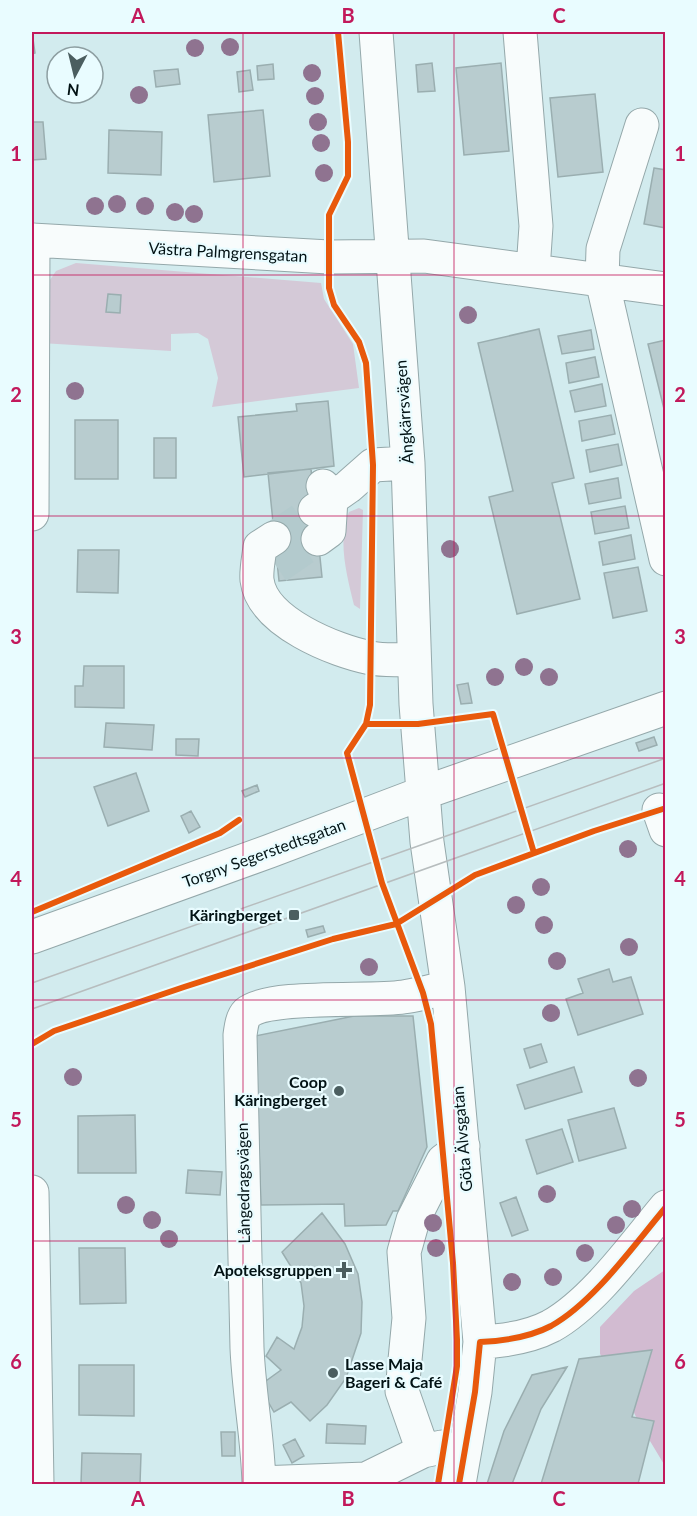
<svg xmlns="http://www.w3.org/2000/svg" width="697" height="1516" font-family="Lato,sans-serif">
	<rect width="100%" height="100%" fill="#d2ebee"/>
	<path fill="#d4c9d7" d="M76 263 321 283 324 299 353 344 359 388 212 407 218 378 208 339 198 333 171 334V351L41 343 46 286 56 271Z
		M359 508 363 510 360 609 354 605C347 577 337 539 349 512Z"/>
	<path fill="#d2bbd1" d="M665 1270V1466L638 1421 618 1380 600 1354V1327L634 1291Z"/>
	<path fill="#b8cccf" stroke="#9aaeb0" stroke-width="1.5" d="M32 32 35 53 32 54Z
		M432 63 435 91 418 92 416 65Z
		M501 63 509 151 464 155 456 68Z
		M273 64 274 79 258 80 257 66Z
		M178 69 180 84 156 87 154 71Z
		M250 70 253 90 239 92 237 72Z
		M595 94 603 172 558 177 550 98Z
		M263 110 270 176 214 182 208 115Z
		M32 122H43L46 159 32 160Z
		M109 130 162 132 161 175 108 173Z
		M654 168 666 170V228L644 224Z
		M108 294 121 295 120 313 106 312Z
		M539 329 574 478 552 483 580 599 517 614 489 497 513 491 478 343Z
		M591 330 594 349 562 354 558 336Z
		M666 340V417L648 344Z
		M595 357 599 377 569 383 566 363Z
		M602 384 606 406 575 412 570 391Z
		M328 401 334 466 244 477 238 417 297 411 296 404Z
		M611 415 615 434 582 441 579 421Z
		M75 420H118V479H75Z
		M154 438H176V478H154Z
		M618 444 622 465 590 472 586 450Z
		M311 469 322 577 279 581 268 473Z
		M618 478 621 498 589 504 585 484Z
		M625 506 629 528 595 534 591 512Z
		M631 535 635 559 603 565 599 542Z
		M78 550H119L118 593 77 592Z
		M638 567 647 611 613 618 604 573Z
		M84 666H124V708L75 707V686H83Z
		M468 683 472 703 461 704 457 685Z
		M106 723 154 725 152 750 104 747Z
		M654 737 657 745 639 751 636 743Z
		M176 739H199L198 756 176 755Z
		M136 773 149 811 108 826 94 787Z
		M257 785 259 791 245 797 242 791Z
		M191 811 200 827 189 833 181 816Z
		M323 926 325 932 308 937 306 930Z
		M609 969 613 982 631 977 643 1014 578 1035 566 999 583 993 578 979Z
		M354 1016H413L427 1147 398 1211H393L386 1225 345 1226 344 1204 261 1205 255 1036Z
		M541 1044 547 1062 530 1068 524 1049Z
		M574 1067 582 1092 525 1109 517 1085Z
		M614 1108 626 1148 579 1161 568 1120Z
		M135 1115 136 1173H78V1116Z
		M562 1129 573 1162 537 1174 526 1140Z
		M188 1170 222 1172 220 1195 186 1193Z
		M516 1197 528 1230 512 1236 500 1203Z
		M322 1213 345 1244 358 1274 362 1302 361 1333 346 1378 327 1405 310 1421 291 1402 274 1412 259 1386 281 1370 266 1356 277 1337 294 1349 302 1327 304 1306 301 1283 282 1252Z
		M79 1248H125L126 1303 80 1304Z
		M652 1350 632 1417 654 1421 638 1484H541L579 1359Z
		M79 1365H134V1416L79 1415Z
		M567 1367 541 1409 512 1484H487L504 1431 532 1375Z
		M327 1424 366 1426 365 1444 326 1443Z
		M221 1432H235V1456H222Z
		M295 1439 304 1456 292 1463 283 1445Z
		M82 1453 141 1454 140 1484H81Z"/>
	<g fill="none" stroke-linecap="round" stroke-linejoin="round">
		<path stroke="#b3cacd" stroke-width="33" stroke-dasharray="33 16" stroke-linecap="butt" d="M274 538 315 510
			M277 567 318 539"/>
		<g stroke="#94a8aa" stroke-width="35">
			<path id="minor" d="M376 32 408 463 416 704 427 842 448 987 480 1342 475 1392 459 1484
				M520 32 536 226 533 270
				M642 125 603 249 602 280 666 559
				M32 240 329 257 424 256 666 289
				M315 510 348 487 373 465 408 463
				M32 514 33 240
				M274 538 260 547C259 557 256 569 257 580 262 622 335 651 371 658 384 661 400 659 413 660
				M318 539 329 531 331 499 323 486
				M659 810 666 830
				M32 937 270 851 423 793 666 708
				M32 1192 37 1484
				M480 1342C503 1341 530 1337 551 1326 594 1302 634 1245 666 1207
				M423 1451 402 1391 409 1318 404 1252 413 1220 443 1161 463 1146
				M259 1483 366 1479 423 1451 442 1447
				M259 1484C258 1439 249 1394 247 1348L240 1035C241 1028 242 1018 247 1013 268 994 372 1002 403 997 418 995 433 991 448 987"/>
		</g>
		<use href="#minor" stroke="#f8fcfc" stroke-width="33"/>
		<path stroke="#b7bdbe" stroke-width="1.5" d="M32 983 666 758
			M32 1009 666 783"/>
		<g stroke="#e9fcff" stroke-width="10">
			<path id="cycleway" d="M338 32 348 142V176L329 215V288L334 305 359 342 366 363 373 465 370 705 366 724 347 753 382 883 423 993 431 1024 453 1263 457 1340V1366L438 1484
				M366 724H418L493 714 534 853
				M32 912 220 833 239 820
				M32 1044 54 1031 184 987 333 939 396 924 475 875 594 831 666 808
				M459 1484 475 1392 480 1342C503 1341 530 1337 551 1326 594 1302 634 1245 666 1207"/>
		</g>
		<use href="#cycleway" stroke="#e8590c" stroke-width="6"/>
	</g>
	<g fill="#8f7390">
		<circle cx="230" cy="47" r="9"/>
		<circle cx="195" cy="48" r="9"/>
		<circle cx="312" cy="73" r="9"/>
		<circle cx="139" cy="95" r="9"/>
		<circle cx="315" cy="96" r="9"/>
		<circle cx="318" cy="122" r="9"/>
		<circle cx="321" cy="143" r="9"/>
		<circle cx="324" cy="173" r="9"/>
		<circle cx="117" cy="204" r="9"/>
		<circle cx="95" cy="206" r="9"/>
		<circle cx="145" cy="206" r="9"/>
		<circle cx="175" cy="212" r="9"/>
		<circle cx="194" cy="214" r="9"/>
		<circle cx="468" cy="315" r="9"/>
		<circle cx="75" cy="391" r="9"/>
		<circle cx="450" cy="549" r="9"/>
		<circle cx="524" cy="667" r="9"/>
		<circle cx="495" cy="677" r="9"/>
		<circle cx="549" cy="677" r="9"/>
		<circle cx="628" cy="849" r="9"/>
		<circle cx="541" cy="887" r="9"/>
		<circle cx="516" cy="905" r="9"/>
		<circle cx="544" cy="925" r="9"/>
		<circle cx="629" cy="947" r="9"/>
		<circle cx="557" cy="961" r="9"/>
		<circle cx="369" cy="967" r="9"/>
		<circle cx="551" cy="1013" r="9"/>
		<circle cx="73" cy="1077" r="9"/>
		<circle cx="638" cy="1078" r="9"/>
		<circle cx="547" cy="1194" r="9"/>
		<circle cx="126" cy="1205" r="9"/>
		<circle cx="632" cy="1209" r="9"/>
		<circle cx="152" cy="1220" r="9"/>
		<circle cx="433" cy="1223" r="9"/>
		<circle cx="616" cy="1225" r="9"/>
		<circle cx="169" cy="1239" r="9"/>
		<circle cx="436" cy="1248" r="9"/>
		<circle cx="585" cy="1253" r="9"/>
		<circle cx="553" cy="1277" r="9"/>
		<circle cx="512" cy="1282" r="9"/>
	</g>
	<path fill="none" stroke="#c2185b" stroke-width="1.5" stroke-opacity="0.55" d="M243 32V1484M454 32V1484M32 275H666M32 516H666M32 758H666M32 1000H666M32 1241H666"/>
	<g fill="#4b5e60" stroke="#e9fcff" stroke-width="2">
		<rect x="288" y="909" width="12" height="12" rx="3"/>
		<circle cx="339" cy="1091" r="6"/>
		<path d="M341 1261h6v6h6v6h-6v6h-6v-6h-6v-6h6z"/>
		<circle cx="333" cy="1373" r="6"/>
	</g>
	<g text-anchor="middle" stroke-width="4.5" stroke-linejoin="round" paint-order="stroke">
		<g font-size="16" fill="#021214" stroke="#e9fcff">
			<text transform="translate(228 252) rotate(3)" y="6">Västra Palmgrensgatan</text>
			<text transform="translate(404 412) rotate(-94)" y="6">Ängkärrsvägen</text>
			<text transform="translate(264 853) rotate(-20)" y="6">Torgny Segerstedtsgatan</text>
			<text transform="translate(462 1139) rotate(-95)" y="6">Göta Älvsgatan</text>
			<text transform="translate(243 1183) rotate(-91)" y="6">Långedragsvägen</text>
		</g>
		<g font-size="16" font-weight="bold" fill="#021214" stroke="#e9fcff" text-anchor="end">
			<text x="282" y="921">Käringberget</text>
			<text x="327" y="1088">Coop<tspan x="327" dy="18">Käringberget</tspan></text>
			<text x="332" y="1276">Apoteksgruppen</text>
			<text x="345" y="1370" text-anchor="start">Lasse Maja<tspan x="345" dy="18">Bageri &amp; Café</tspan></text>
		</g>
	</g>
	<rect width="697" height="1516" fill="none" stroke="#e9fcff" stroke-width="66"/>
	<g transform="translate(75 75) rotate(187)"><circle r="28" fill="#e9fcff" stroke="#8d9ea1" stroke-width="1.5"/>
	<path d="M0-4.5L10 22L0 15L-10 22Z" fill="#4b5e60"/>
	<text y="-9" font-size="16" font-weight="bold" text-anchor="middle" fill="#021214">N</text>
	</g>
	<rect x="33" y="33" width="631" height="1450" fill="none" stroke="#c2185b" stroke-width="2"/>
	<g font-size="20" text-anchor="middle" font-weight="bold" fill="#c2185b">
		<text x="138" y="23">A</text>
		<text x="348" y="23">B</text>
		<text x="559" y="23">C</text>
		<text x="16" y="161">1</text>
		<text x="680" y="161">1</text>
		<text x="16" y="402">2</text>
		<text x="680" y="402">2</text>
		<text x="16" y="644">3</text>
		<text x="680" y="644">3</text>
		<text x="16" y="886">4</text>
		<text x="680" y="886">4</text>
		<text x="16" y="1127">5</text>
		<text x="680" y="1127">5</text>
		<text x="16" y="1369">6</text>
		<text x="680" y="1369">6</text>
		<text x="138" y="1506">A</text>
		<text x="348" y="1506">B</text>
		<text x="559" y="1506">C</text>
	</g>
</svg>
